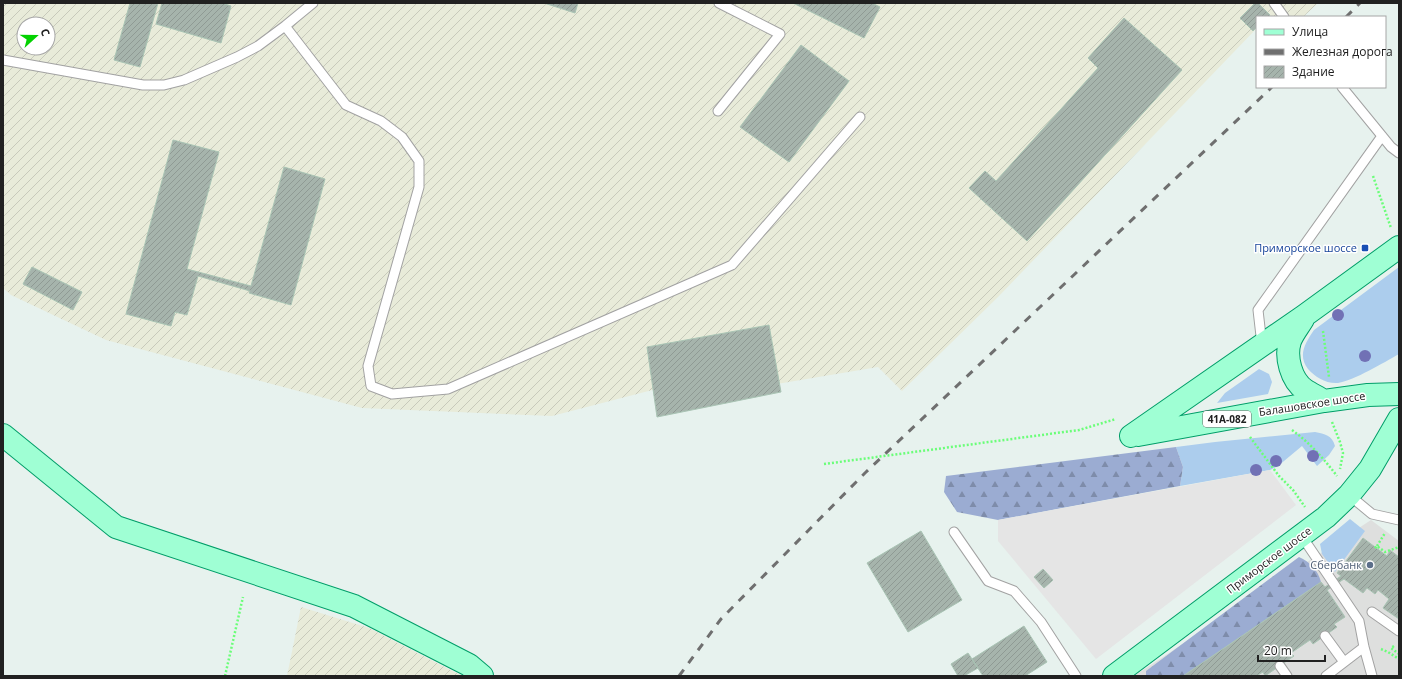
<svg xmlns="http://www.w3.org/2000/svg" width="1402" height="679" font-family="'Open Sans',sans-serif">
	<defs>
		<pattern id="industrial-furrows" width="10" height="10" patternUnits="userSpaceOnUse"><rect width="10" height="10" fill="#e8ebd9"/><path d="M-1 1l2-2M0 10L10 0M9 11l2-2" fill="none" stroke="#c7c9ba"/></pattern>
		<pattern id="forest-firs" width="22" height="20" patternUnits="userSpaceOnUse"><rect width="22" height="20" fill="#9bacd2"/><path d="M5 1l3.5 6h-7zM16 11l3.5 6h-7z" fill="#7e8caa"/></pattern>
		<pattern id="building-hatch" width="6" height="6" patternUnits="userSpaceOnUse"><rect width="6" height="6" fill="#a6b4ac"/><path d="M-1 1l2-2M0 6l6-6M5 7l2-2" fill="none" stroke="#8f9a94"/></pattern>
	</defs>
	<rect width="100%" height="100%" fill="#e7f2ee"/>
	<path fill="#dedfde" d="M1371 520 1399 541V676H1134Z"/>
	<path fill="url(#industrial-furrows)" fill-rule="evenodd" d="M3 3H1318L1303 17H1257V28L998 297 902 391 878 367 741 390 664 387 552 416 362 408 106 340 11 295 3 288ZM24 24H48V48H24Z
		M301 607 369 628 462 676H287Z"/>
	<path fill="#accded" d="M1399 267V354C1383 363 1355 380 1338 383 1326 384 1315 377 1308 369 1297 355 1306 342 1314 330Z
		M1259 369 1269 374 1272 382 1268 394 1217 403 1225 393Z
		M1315 432C1325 434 1332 435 1335 446L1329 455 1317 466 1302 446 1278 466 1270 470 1180 486 1183 467 1176 447 1215 442Z
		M1350 519 1365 531 1335 572 1322 554 1320 544Z"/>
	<path fill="url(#forest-firs)" d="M1176 447 1183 467 1180 486 998 520 957 512 944 492 946 476Z
		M1299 557C1310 562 1318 570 1321 582L1183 676H1146V671Z"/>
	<path fill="#e5e5e5" d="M1270 470 1296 505 1096 659 998 541V520Z"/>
	<path fill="url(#building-hatch)" stroke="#a9c4b4" d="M130 3H158L140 67 114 60Z
		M162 3H222L231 6 221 43 156 24Z
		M544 3H578L575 13Z
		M793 3H872L880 7 864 38Z
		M1255 3H1258L1270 15 1268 17H1257V27L1253 31 1240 18Z
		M1124 18 1182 70 1027 241 969 188 985 171 996 181 1098 68 1088 58Z
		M801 45 849 81 789 162 740 127Z
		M173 140 219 152 187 269 251 286 284 167 325 179 291 305 249 293 250 291 198 276 187 315 175 312 171 326 126 314Z
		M32 267 82 292 73 310 23 284Z
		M769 325 781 392 657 417 647 347Z
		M921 531 962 600 908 632 867 563Z
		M1363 538 1387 556 1390 550 1399 557V619L1383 608 1389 599 1378 590 1375 594 1367 588 1363 593 1344 579 1327 590 1345 617 1334 624 1337 627 1313 644 1310 640 1291 653 1294 656 1265 676 1263 672 1256 676H1183L1321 582 1325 587 1341 576 1337 573Z
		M1043 569 1053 580 1044 588 1034 577Z
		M1024 626 1047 662 1025 676H983L972 659Z
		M968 653 978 668 964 676H958L951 664Z"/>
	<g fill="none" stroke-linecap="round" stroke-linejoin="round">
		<g stroke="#a2a2a2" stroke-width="11">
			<path id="lane" d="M1274 3 1284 17
				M285 26 346 105 381 121 402 137 419 161V187L368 366 371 386 392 394 448 389 732 265 860 117
				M3 60 143 85H164L184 80 237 57 258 46 285 26 313 3
				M1342 87 1391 147 1399 153
				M718 111 780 34 719 3
				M1262 345 1258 310 1382 136
				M1349 495 1372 514 1399 520
				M954 532 988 581 1014 591 1041 622 1076 676
				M1301 535 1359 621 1364 647 1372 676
				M1372 612 1399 631
				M1325 636 1344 662
				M1280 666 1287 676
				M1326 676 1364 647"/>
		</g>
		<g stroke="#009e68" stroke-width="24">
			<path id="primary" d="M1303 319C1299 326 1293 333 1290 341 1285 357 1291 380 1305 390 1311 394 1318 397 1324 401
				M3 435 116 527 354 606 469 665 482 676
				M1138 435 1324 401 1368 395 1399 394
				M1131 436 1304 316 1399 247
				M1114 676 1326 517 1349 495 1370 469 1399 419"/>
		</g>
		<path stroke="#6bfe79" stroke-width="2.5" stroke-dasharray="2 2" stroke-linecap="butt" d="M1373 176 1391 228
			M1323 331 1329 377
			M1332 422 1340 442 1343 453 1340 469
			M1292 430C1310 443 1324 459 1337 476
			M1250 437 1279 476 1293 490 1305 507
			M824 464 1079 430 1116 419
			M1377 546 1385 533
			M1375 548 1377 546 1385 552 1399 547
			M1394 646 1391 648 1399 654
			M1381 649 1388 652 1399 659
			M225 676 243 597"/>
		<use href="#lane" stroke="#fff" stroke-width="9"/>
		<use href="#primary" stroke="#9fffd4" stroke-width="22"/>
		<path stroke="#6f6f6f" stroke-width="3" stroke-dasharray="8 8" stroke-linecap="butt" d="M1346 17 1360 3
			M679 676 721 619 865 473 1272 87"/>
	</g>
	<g fill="#7171b5">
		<circle cx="1338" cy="315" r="6"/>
		<circle cx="1365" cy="356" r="6"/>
		<circle cx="1313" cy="456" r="6"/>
		<circle cx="1276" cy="461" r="6"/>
		<circle cx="1256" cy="470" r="6"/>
	</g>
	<rect fill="#1a4fb4" stroke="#fff" stroke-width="1.5" x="1361" y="244" width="8" height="8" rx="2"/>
	<circle fill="#5c6f8a" stroke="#fff" stroke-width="1.5" cx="1370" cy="565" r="4"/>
	<g text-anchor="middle" stroke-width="3" stroke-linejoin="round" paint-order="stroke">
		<rect fill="#fff" stroke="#646464" stroke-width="1" x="1203" y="411" width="48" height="16" rx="3"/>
		<g font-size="10" font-weight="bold" fill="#212121">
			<text x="1227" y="423">41А-082</text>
		</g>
		<g font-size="11" fill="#164399" stroke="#fff" text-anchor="end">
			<text x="1357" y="252">Приморское шоссе</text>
		</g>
		<g font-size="11" fill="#212121" stroke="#fff">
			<text transform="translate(1312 404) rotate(-9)" y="4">Балашовское шоссе</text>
			<text transform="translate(1269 560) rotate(-37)" y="4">Приморское шоссе</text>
		</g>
		<g font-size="11" fill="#4e5e75" stroke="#fff" text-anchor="end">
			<text x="1362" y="569">Сбербанк</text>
		</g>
	</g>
	<rect width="1402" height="679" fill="none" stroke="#212121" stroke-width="8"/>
	<rect x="1256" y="16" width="130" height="72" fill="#ffffff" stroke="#a6a6a6"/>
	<rect x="1264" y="29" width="20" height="6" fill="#9fffd4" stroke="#a6a6a6"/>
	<text x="1292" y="36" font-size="12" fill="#212121">Улица</text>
	<rect x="1264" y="49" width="20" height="6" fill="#6f6f6f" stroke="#a6a6a6"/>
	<text x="1292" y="56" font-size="12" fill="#212121">Железная дорога</text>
	<rect x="1264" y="66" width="20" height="12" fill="url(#building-hatch)" stroke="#a6a6a6"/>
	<text x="1292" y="76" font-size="12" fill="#212121">Здание</text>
	<g transform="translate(36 36) rotate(69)"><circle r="19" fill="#ffffff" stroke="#a6a6a6"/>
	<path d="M0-3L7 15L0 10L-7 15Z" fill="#03d200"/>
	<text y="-6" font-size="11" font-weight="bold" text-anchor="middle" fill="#212121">С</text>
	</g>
	<path d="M1258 655v6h67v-6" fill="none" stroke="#212121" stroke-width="2"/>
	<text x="1264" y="655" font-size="12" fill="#212121" stroke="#ffffff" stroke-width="3" paint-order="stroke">20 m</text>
</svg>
